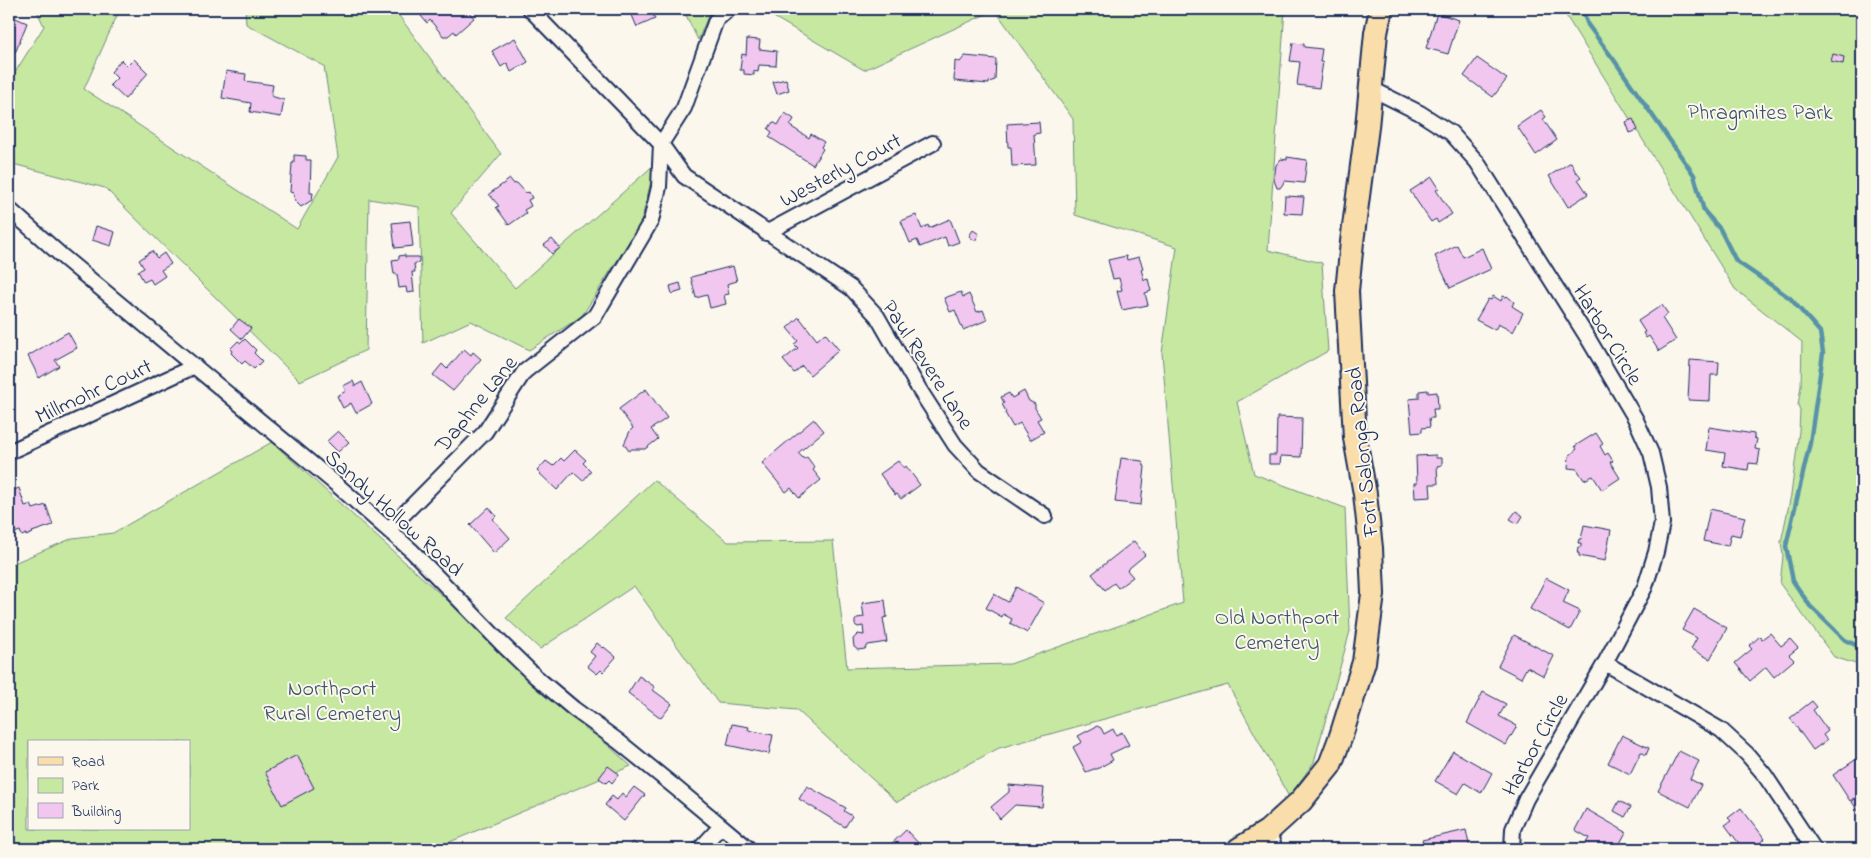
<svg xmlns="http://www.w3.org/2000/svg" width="1871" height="858" font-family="'Indie Flower',sans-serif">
	<rect width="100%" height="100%" fill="#fbf7ec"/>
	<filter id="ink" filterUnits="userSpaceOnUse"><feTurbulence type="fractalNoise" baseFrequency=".02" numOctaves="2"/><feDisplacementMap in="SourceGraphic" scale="10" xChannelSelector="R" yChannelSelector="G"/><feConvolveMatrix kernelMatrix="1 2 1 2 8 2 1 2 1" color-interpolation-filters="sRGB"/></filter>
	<g filter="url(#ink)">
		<path fill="#c7e8a1" stroke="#718c80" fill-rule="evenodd" d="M36 9H120L84 89 297 229 338 157 324 66 246 24 245 9H394L501 154 451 213 515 288 655 164 641 223 582 316 529 350 471 321 423 343 419 207 369 199 366 350 300 381 105 188 9 163V82L44 26Z
			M683 9H714L709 14 698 40Z
			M760 9H1285L1268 250 1322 263 1328 351 1237 402 1254 474 1345 508 1350 631 1314 762 1289 797 1228 685 999 748 897 802 797 710 718 703 634 586 540 649 506 618 654 480 728 542 833 541 847 668 1010 664 1183 603 1162 353 1177 247 1075 215 1073 119 995 10 864 70Z
			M1556 9H1862V666L1834 657 1780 584 1783 556 1781 542 1791 495 1799 431 1800 410 1798 405 1801 386 1802 342 1735 289 1565 14Z
			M272 442 631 766 433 849H9V565L73 538 113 533ZM29 742H189V829H29Z"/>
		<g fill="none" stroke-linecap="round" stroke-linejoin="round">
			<path stroke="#5992a9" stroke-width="4.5" d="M1582 9 1588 25 1614 60 1694 175 1704 211 1720 229 1736 261 1790 298 1820 332 1823 353 1810 443 1786 546 1793 581 1810 606 1845 640 1862 648"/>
		</g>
		<path fill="#f1c7ef" stroke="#1b2f5e" d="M429 9H466L474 18 456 34 454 31 448 36H443L430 20 427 23 421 16Z
			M625 9H651L655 19 637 27 631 13 627 14Z
			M1437 13 1459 20 1448 54 1426 48Z
			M9 15 27 23 16 51 9 52Z
			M515 38 528 62 511 72 507 63 501 67 492 51Z
			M747 39 760 40 759 49 777 51 776 66 759 65 758 72 754 71V75L744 74V70H740L742 54 746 55Z
			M1293 43 1304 44V47L1322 49 1320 62H1323L1319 88 1297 85 1300 62 1290 61Z
			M1833 54 1844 57 1843 64 1831 61Z
			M965 56 996 59 995 80 989 82V84L954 81 955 61 960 62Z
			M1477 58 1507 79 1493 97 1464 76Z
			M134 59 148 73 125 99 110 85 117 78 111 72 121 60 127 66Z
			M226 71 246 74 245 81 273 85 271 96 284 100 281 117 250 112 251 103 222 98Z
			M786 79 789 90 777 94 773 82Z
			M1541 110 1546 117 1543 119 1557 140 1536 155 1517 126Z
			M785 113 794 119 790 126 809 138 811 134 824 142 821 147 823 149 813 165 769 137 772 132 768 129 773 122 778 125Z
			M1633 119 1638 130 1630 133 1626 122Z
			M1039 122 1040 133 1034 134 1036 165 1012 166 1011 147H1008L1007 124Z
			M294 155 306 156V160H311L310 193H313L312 200 301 207 295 201 293 193 290 192 292 163H294Z
			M1287 157 1307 160 1304 183 1285 181 1280 188H1277L1274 180 1276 165 1281 159 1287 160Z
			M1571 162 1576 173 1577 172 1581 177 1578 179 1588 194 1568 207 1549 176Z
			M1432 177 1439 188 1436 190 1452 214 1438 223 1436 219 1431 222 1410 191Z
			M510 179 514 184 517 183 526 193 529 192 532 198 528 200 531 206 524 210 526 213 509 225 496 207 499 206 489 194Z
			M1285 196 1304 197 1302 214 1284 213Z
			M916 215 922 229 928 225 929 228 950 219 959 242 948 246 945 237 920 247 917 240 910 243 901 221Z
			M410 221 413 246 395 248 392 223Z
			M96 226 115 232 111 246 92 240Z
			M973 230 979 234 975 241 969 236Z
			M552 239 560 248 552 254 544 245Z
			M1457 245 1463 257 1482 248 1491 269 1450 288 1435 256Z
			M152 251 157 258 164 253 171 264 161 270 165 276 153 284 150 279 144 282 138 271 144 268 139 260Z
			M405 255V257H419V263L414 264 415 272H412L414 292 407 293 406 287 399 288 397 274H394L392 260 399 259V256Z
			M1126 256 1127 260 1139 257 1143 268 1141 269 1144 280 1148 279 1151 291 1145 293 1148 305 1122 310 1117 291 1122 290 1119 278 1113 279 1108 260Z
			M733 266 737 281 727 284 729 294 724 295 726 304 710 308 707 295 696 298 691 277Z
			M680 283 682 291 672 294 670 286Z
			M961 292 963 297 969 294 977 312 983 310 987 320 963 330 955 310 950 312 944 298Z
			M1493 296 1501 301 1503 296 1506 297 1507 296 1514 302 1512 306 1523 313 1513 332 1498 324 1495 330 1476 320 1488 299 1491 300Z
			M1662 305 1668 314 1662 318 1676 340 1659 351 1649 336 1646 338 1643 333 1645 332 1638 321Z
			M799 317 817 340 825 333 839 350 810 375 802 366 794 373 783 360 798 348 794 344 798 341 787 328Z
			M239 319 251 328 242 339 231 329Z
			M68 332 77 348 55 360 59 366 39 378 28 356Z
			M245 339 256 350 254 353 262 361 254 369 245 361 242 364 231 353 232 351 230 349 238 341 241 343Z
			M464 349 471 355 473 352 481 359 453 391 433 375 442 364 447 369Z
			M1690 360 1719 362 1718 375H1711L1710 401 1688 400Z
			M353 381 355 386 362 382 372 404 356 413 351 403 343 408 337 396 346 391 343 386Z
			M646 389 667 418 651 429 658 439 645 449H632L629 451 624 444 630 431 633 428 619 409Z
			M1428 390V393L1437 392 1438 409H1433L1434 418H1429L1430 427 1422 428V432L1412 433 1409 399 1419 398V391Z
			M1024 391 1029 401 1035 404V408L1041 418 1037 420 1044 432 1030 440 1020 423 1013 427 1005 413 1006 412 1002 404 1004 403 1001 397 1009 393 1012 398Z
			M1277 417 1302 418 1301 457 1281 456 1280 464H1269V455H1276Z
			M814 419 824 431 798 453 804 459 807 457 815 468 813 470 821 480 799 498 791 488 786 492 762 463Z
			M1709 427 1754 434V438L1757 439 1755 449 1760 450 1758 464 1749 463 1748 470 1723 466 1725 453 1706 450Z
			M338 431 349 442 338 452 327 441Z
			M1596 433 1603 444 1600 446 1605 455 1608 453 1613 461 1610 462 1620 478 1602 490 1593 476 1584 480 1577 469 1568 468 1569 456 1577 449 1575 446Z
			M575 450 586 460 583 463 591 471 583 481 573 472 557 490 537 471 546 461 553 466 561 458 564 461Z
			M1436 455V458H1442V465L1437 466 1438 484H1430L1431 497 1415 498 1414 483H1417L1416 456Z
			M1121 458 1142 461 1145 467 1141 505 1115 502Z
			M898 461 904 468 906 466 920 485 901 499 897 494 895 495 880 474Z
			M19 488 25 506 31 504 33 509 46 505 53 525 32 532 33 533 26 536V534L22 536 20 531 9 535V511L12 510 9 501V492Z
			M489 507 496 516 493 519 510 538 494 553 470 525Z
			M1710 509 1745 517 1740 536 1731 534 1728 546 1703 541Z
			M1516 511 1523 516 1518 524 1510 519Z
			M1584 525 1611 530 1605 561 1579 556V553H1577L1578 547H1581V543H1578L1579 539H1581Z
			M1134 541 1145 555 1127 570 1133 577 1118 588 1114 583 1105 590 1092 574Z
			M1546 578 1569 590 1563 603 1580 611 1570 630 1530 609Z
			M1016 587 1044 603 1027 633 1010 623 1012 619 1003 614 1002 617 986 608 994 594 1008 602Z
			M885 600 887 617 883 618 887 642 868 645 865 649 858 650 854 647 853 639 858 634 864 635 863 626 858 627 855 625V621L857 618 864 617 862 603Z
			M1694 609 1727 628 1710 659 1691 649 1697 638 1682 630Z
			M1770 633 1781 646 1790 639 1798 648 1789 655 1794 660 1774 677 1766 667 1750 681 1735 663 1752 649 1749 646 1760 636 1762 639Z
			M1514 635 1554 656 1544 676 1527 667 1521 678 1498 666Z
			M597 643 603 648 604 647 616 657 603 672 601 670 597 674 587 666 595 656 590 652Z
			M639 676 655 687 653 690 672 704 661 718 628 693Z
			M1483 692 1506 704 1499 716 1517 726 1506 745 1467 723Z
			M1812 701 1817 707 1813 710 1828 731 1823 735 1827 740 1813 750 1790 718Z
			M732 724 749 727 748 730 773 735 769 754 727 745Z
			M1097 726 1101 728 1104 734 1113 729 1116 735 1122 732 1129 745 1110 754 1113 760 1097 769H1094L1086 772 1073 747 1082 742 1078 736Z
			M1622 735 1649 748 1646 755 1641 752 1630 774 1608 763Z
			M1453 751 1492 773 1481 793 1465 783 1458 794 1435 781Z
			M1679 751 1699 761 1690 779 1701 785 1690 807 1658 791Z
			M297 755 314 788 282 805 265 772Z
			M1861 756 1862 809 1859 812 1852 802 1855 799 1854 798 1850 801 1833 775Z
			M608 766 619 774 612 783 609 780 606 783 599 778Z
			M1009 785 1044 788 1042 807 1015 805 1000 819 991 807 1009 792Z
			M807 786 846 808 844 811 852 816 845 827 799 799Z
			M634 787 645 795 624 821 605 805 612 796 617 800 622 793 626 797Z
			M1619 801 1631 807 1625 817 1614 811Z
			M1741 808 1765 839 1752 849H1738L1741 846 1725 825 1731 821 1728 818Z
			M1586 809 1626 832 1617 849 1583 848 1589 838 1575 830Z
			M906 830 924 849H888L887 848Z
			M1466 830 1470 849H1424L1422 840Z
			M633 842 642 849H627Z"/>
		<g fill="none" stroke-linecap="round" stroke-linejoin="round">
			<g stroke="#1b2f5e" stroke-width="18">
				<path id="minor" d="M530 9 661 144 684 176 851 288 877 316 919 389 955 445 979 471 1045 516
					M1370 88 1420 113 1451 133 1477 162 1589 340 1635 418 1651 453 1659 487 1662 523 1656 552 1645 587 1605 663
					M9 209 63 257 336 484 412 551 502 644 536 677 574 709 618 741 676 788 749 849
					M766 233 933 143
					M9 452 195 366
					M388 530 485 432 524 372 595 316 651 221 659 187 661 144 684 108 716 20 729 9
					M1268 831 1275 849
					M700 849 721 826
					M1512 849 1513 829 1526 799 1605 663 1721 730 1747 754 1764 774 1814 849"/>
			</g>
			<g stroke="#1b2f5e" stroke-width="26">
				<path id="primary" d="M1239 849 1268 831 1301 801 1330 765 1341 736 1364 662 1373 594 1371 548 1365 494 1355 438 1347 291 1352 242 1367 127 1376 33 1381 9"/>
			</g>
			<use href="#minor" stroke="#fbf7ec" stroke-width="14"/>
			<use href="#primary" stroke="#f9deab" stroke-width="22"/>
		</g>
	</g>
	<g text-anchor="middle" stroke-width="4" stroke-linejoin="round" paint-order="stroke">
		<g font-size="22" fill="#3d546b" stroke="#fbf7ec">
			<text x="1760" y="119">Phragmites Park</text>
			<text x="1277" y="624">Old Northport<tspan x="1277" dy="25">Cemetery</tspan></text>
			<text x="332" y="695">Northport<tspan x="332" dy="25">Rural Cemetery</tspan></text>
		</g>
		<g font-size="22" fill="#1b2f5e" stroke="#fbf7ec">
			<text transform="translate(840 169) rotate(-28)" y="8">Westerly Court</text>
			<text transform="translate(1609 334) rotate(59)" y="8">Harbor Circle</text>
			<text transform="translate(929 364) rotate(57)" y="8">Paul Revere Lane</text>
			<text transform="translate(93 390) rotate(-25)" y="8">Millmohr Court</text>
			<text transform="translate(475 403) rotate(-51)" y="8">Daphne Lane</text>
			<text transform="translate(1361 452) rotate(-96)" y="8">Fort Salonga Road</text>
			<text transform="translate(395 512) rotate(42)" y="8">Sandy Hollow Road</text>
			<text transform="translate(1534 744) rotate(-61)" y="8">Harbor Circle</text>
		</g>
	</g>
	<rect width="1871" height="858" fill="none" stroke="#fbf7ec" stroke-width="30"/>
	<rect x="15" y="15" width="1841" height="828" fill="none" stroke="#1b2f5e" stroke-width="2" filter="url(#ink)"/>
	<rect x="28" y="740" width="162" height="90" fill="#fbf7ec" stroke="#a1a7b3"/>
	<rect x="38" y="757" width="25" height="8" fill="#f9deab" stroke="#a1a7b3"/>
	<text x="72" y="766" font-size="15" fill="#1b2f5e">Road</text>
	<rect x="38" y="778" width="25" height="15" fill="#c7e8a1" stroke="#a1a7b3"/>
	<text x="72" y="790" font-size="15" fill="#1b2f5e">Park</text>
	<rect x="38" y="803" width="25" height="15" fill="#f1c7ef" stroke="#a1a7b3"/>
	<text x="72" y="816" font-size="15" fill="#1b2f5e">Building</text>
</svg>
